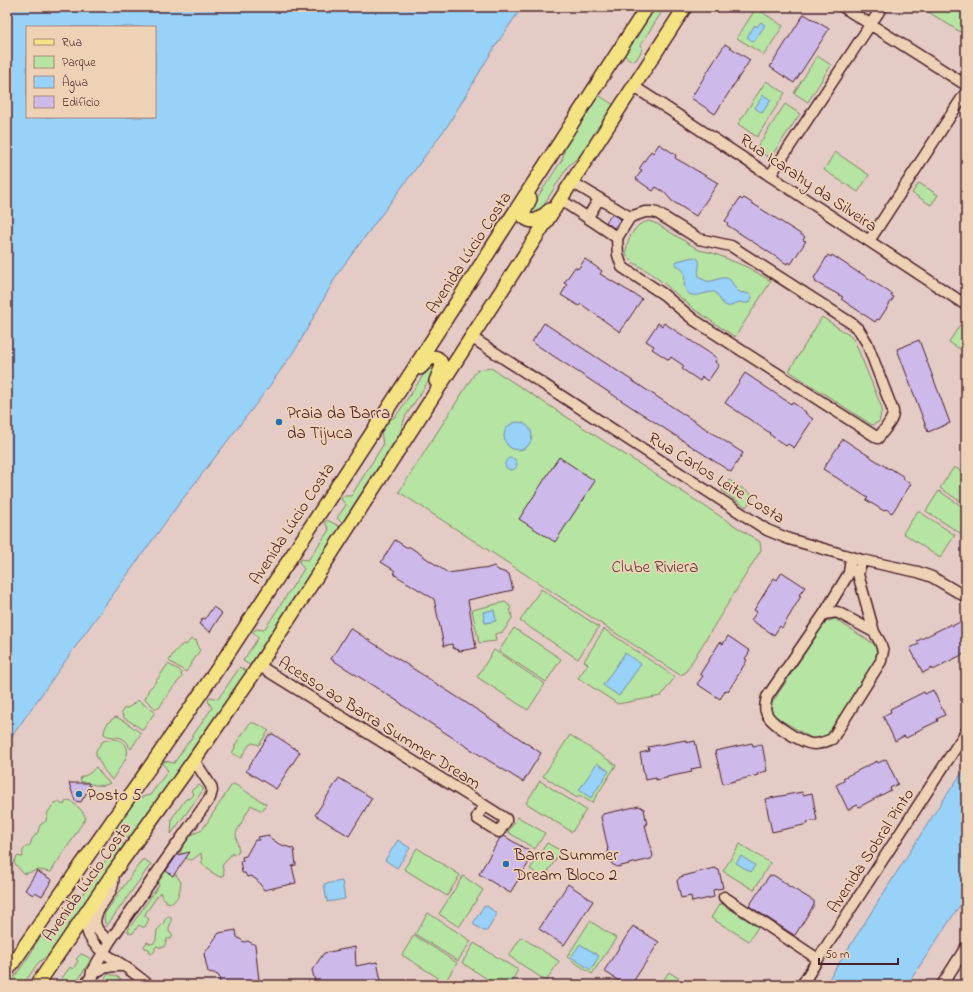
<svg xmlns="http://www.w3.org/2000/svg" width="973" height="992" font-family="'Indie Flower',sans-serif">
	<rect width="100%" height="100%" fill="#e4cbc5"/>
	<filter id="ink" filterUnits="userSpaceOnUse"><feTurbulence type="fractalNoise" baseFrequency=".025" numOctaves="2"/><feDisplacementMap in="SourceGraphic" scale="8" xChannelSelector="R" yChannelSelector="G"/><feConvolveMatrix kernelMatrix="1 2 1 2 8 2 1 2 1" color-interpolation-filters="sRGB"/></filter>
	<g filter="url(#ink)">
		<path fill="#b6e4a2" stroke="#808266" d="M655 7H665L641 44 642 50 636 60 632 61 624 55Z
			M923 7H966V27L962 33 922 8Z
			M756 8 783 26 764 55 737 38Z
			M817 56 831 65 808 102 794 93Z
			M766 81 785 93 757 137 738 124Z
			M598 95 614 105V106L582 154 568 166 538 214 534 216 529 213V210L562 160 566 144Z
			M785 104 800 114 770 158 756 149Z
			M835 152 869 175 858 192 824 170Z
			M919 183 938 195 931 205 912 193Z
			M649 221 657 224 699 250 713 253 747 267 771 281 735 337 695 310 667 286 649 272 634 263 626 255C626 244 631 232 639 225 642 223 646 222 649 221Z
			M822 317 849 335 855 342 882 408 879 422 872 425 789 371Z
			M961 323 966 326V353L949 342Z
			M433 363 437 368 405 417 400 433 344 520 342 523 337 518 346 505 341 499 343 496H351L383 445 381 431 387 422 396 416 430 365Z
			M491 368 760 542 761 550 685 673 680 675 399 492 477 370Z
			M954 467 966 474V505L940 488Z
			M729 480 754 496 746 507 722 491Z
			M939 491 966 509V537L926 511Z
			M918 511 955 535 940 558 903 533Z
			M327 520 339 526V529L250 665 243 661 258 638 253 632 256 629 264 630 304 569 299 562 301 559 308 560 329 530 325 522Z
			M541 589 599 627 578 659 520 621Z
			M505 602 510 606 512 618 503 632 495 634 496 641 479 643 472 610Z
			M835 619 877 646 876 659 827 736 813 739 771 714 772 703 825 622Z
			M514 628 561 659 546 682 499 651Z
			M604 629 675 677 661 696 618 704 578 678 588 664 584 661Z
			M191 639 197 641 198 648 200 650 186 672 169 661C172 655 177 648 183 644L186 645Z
			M494 650 545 684 528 710 477 677Z
			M168 664 179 670 181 672 182 677 170 691 159 708 156 709 151 705 145 699 149 689 154 684Z
			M240 667 246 671V672L194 749 130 840 115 829 135 800 139 798 150 795 168 771 163 764 165 761 174 763 212 708 208 701 210 697 218 699Z
			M137 700 139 701 155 712 143 730 123 717C119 706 127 710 132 705 133 704 135 702 137 700Z
			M116 717 124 721 141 733 131 749C128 746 128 741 123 739 117 735 110 739 104 734 104 727 109 720 116 717Z
			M250 723C257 722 263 728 269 731L267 733 259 745 253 743 249 745 241 758 232 753 235 748V745Z
			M570 735 616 765 592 803 579 795 577 798 543 776Z
			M115 739C125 741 130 747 126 758 124 763 115 774 112 780L104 770 96 755V750L103 741 107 740Z
			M96 767 105 779 110 783C104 787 97 785 90 784L88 782H82L80 780 81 777C84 775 86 776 88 774 91 773 93 769 96 767Z
			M540 781 586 810 572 832 526 803Z
			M234 784 266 804 262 811 251 805C249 809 236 832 236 834 236 840 238 846 239 851L233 855 232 853 222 866 224 873 223 876 220 877 211 872V870L208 868H206L202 863 201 853C192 860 192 863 181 855 180 846 184 838 193 834 196 832 199 832 202 830L231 786Z
			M199 785 204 789 171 834 172 818 186 799 191 798 194 794 191 791 193 789Z
			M70 800 81 810 86 818C81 825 76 832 72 840 65 851 57 861 51 872L39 870 24 874 14 863 16 858 18 856 21 857H23C22 850 23 848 30 845L32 839 38 832 40 825 46 821 48 812 55 803 58 802 64 805 65 802Z
			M518 817 545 833 535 849 508 832Z
			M119 841 126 846 51 953 38 963 23 985H9L31 953 34 947V943L41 934 55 932 73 907 68 900 70 897 79 899Z
			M547 843 561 851 544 878 530 869Z
			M740 844 770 863 754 890 723 871Z
			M417 848 460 875 447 896 404 869Z
			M142 860H145L151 864 106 927 104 918 105 913Z
			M164 867C175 870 175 874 181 882 180 890 179 898 172 903L166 902V900L162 897 160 892 145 914V916L149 919 145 927H142L139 925 132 934 128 932V930L159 885 157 881Z
			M463 876 483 890 459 927 439 914Z
			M720 903 758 927 749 941 711 918Z
			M428 913 471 941 458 961 415 934Z
			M168 916 171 918C172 923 168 927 169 932L172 934V937L171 939H167C165 944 166 949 159 947L157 946 155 948V951C153 953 152 954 150 953L149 949 145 948 144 946 147 942 151 944 154 943 156 940 157 930 163 924 166 918Z
			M590 921 616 938 592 974 567 957Z
			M414 935 457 963 445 982 402 955Z
			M521 937 559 961 546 981 509 956Z
			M474 943 518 970 509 985H497L462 963Z
			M81 954H82L91 959 75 985H57L70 967 73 969 78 961 76 959Z
			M669 972 689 985H660Z
			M108 974 116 976 121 979 119 980 118 984 117 985H102V983Z"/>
		<path fill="#98d2f8" stroke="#798aa6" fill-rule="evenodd" d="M7 7H522L494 48 448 125 338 273 297 347 263 395 178 505 88 629 7 743ZM27 27H155V117H27Z
			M761 22 765 25 754 42 747 37 755 25 757 27Z
			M763 95 771 100 762 113 755 108Z
			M693 257C707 259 692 272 702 279 712 286 720 274 729 279 733 282 734 288 738 291 744 295 747 290 752 297L750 302C745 304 745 303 740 302 737 302 734 305 731 306 722 308 720 297 715 292 706 291 694 300 687 292 679 282 693 274 675 264L677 261Z
			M504 436a14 14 0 1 1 28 0a14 14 0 1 1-28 0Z
			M505 464a6 6 0 1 1 12 0a6 6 0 1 1-12 0Z
			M494 610 496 621 485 623 483 612Z
			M625 653 641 664 619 696 603 685Z
			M597 763 609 771 591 798 579 790Z
			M966 767V896L907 985H825L939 806Z
			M398 840 410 848 397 868 385 860Z
			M741 856 755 865 751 872 736 863Z
			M342 881 345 899 327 902 324 884Z
			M487 906 496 913V916L487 931H484L474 925V922L483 907Z
			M580 944 599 956 591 970 571 957Z"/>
		<path fill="#cdbaea" stroke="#4a1f2b" d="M804 14 829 29 794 83 770 67Z
			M725 44 750 60 715 114 691 98Z
			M659 144 676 155 675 158 718 183 696 216 672 201 664 192 656 187 653 191 636 179 642 170 639 169 651 151 653 153Z
			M740 198 742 200 744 198 805 237 803 240 806 241 791 264 788 262 787 264 727 225 728 223 725 221Z
			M612 214 621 219 614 228 606 222Z
			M828 255 831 257 832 255 859 273V272L892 294 891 296 894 297 879 320 877 319 875 322 841 299 843 297 815 282 816 280 814 278Z
			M585 259 602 271 600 274 642 299 620 332 581 304 579 306 561 295 567 285 564 283 575 267 578 269Z
			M544 323 743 453 731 472 532 342Z
			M658 323 662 326 664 323 717 358 715 362 719 365 708 381 702 377 700 381 682 369 684 366 671 357 669 360 652 349 654 346 646 341Z
			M919 340 950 423 928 432 897 349Z
			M745 373 791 404 792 402 806 412 805 413 813 419 794 448 788 444 786 446 769 434 770 433 725 403Z
			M843 439 889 469 890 468 904 477 903 479 911 484 892 513 886 509 884 511 866 500 868 498 823 469Z
			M559 457 595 481 555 542 519 519Z
			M395 540 406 547H410L448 573 482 568 485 569 494 566 498 570 509 574 513 590 468 600 476 648 460 651 453 648 452 644 444 646 434 599 395 575 394 570 381 562Z
			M782 572 805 587 799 595 801 596 788 618 782 628 780 626 774 635 751 620 757 612 754 610 774 578 777 580Z
			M213 607 222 613 210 632 199 624 203 618 205 619Z
			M960 622 966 633V653L943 664V665L933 670 932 668 923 673 910 648 919 644 917 641 951 624 952 626Z
			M350 628 482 713 541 753 523 782 472 750 402 705V704L331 659Z
			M728 636 750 651 745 659 747 660 734 682 728 691 726 690 720 699 697 684 703 676 700 674 720 642 723 644Z
			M933 690 945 715 937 719 938 721 915 732 916 733 906 738 904 736 895 741 883 716 891 712 890 709 924 692 925 694Z
			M273 734 300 752 276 789 246 771 269 735Z
			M686 740V743L695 741 701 767 691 769 692 772 667 777V778L656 780V778L645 780 640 753 649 751 648 747Z
			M752 743 753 746 762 744 767 771 758 773V775L723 784 715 751Z
			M886 759 898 784 890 788 891 790 859 807 857 805 848 810 836 785 844 781 843 778 877 761 878 763Z
			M339 778 372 798 349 836 315 815Z
			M69 783H88L90 787 81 802 75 801Z
			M802 792 803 795 812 793 817 820 807 822 808 824 772 832 765 799Z
			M639 806 644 809 647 825H645L653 856 651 859 617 867 612 864 607 849H608L601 817 603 814Z
			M269 835V837L279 844 294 849 296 865 292 866 296 883 264 890 257 880 251 876 247 877 245 873H242L240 861H243L242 857 246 856 255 840H259L258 837Z
			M504 836 534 854 510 893 479 874 500 838Z
			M190 852 173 876 166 871 177 855Z
			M714 868 719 870 723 888 713 890 714 897 692 902 691 896 681 898 677 881 680 877Z
			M37 871 52 880 42 896 35 892 33 895 25 890Z
			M773 875 787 884V885L814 901V905L795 935H794L749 906 769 876Z
			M568 884 593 901 564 945 539 929Z
			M633 926 659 942 631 985H625L604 971Z
			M236 930 237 937 244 942 248 941 255 945 259 980 226 985 220 983 219 976 214 973 208 972 204 954 219 933Z
			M355 947 356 966 377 962 382 985H316L312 970 324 953Z"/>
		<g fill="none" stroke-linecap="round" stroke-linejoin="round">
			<g stroke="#4a1f2b" stroke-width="13">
				<path id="minor" d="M843 7 966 85
					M633 86 693 125 966 305
					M770 176 882 7
					M572 182 630 217
					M561 200 606 230 617 238
					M645 212H652L657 213 699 239 731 246 851 323 859 330 867 343 893 411C894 420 884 430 878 438L694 320 663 294 622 267 618 255 617 238 630 217Z
					M588 217 599 199
					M869 241 966 92
					M471 337 767 530 789 539 862 560 918 572 932 577 966 597
					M862 560 858 574 874 632 880 642 883 651 881 661 832 739C827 741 821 744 814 744 803 744 769 723 766 712 764 706 766 702 767 697L824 614 837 612 874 632
					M824 614 849 573 851 557
					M258 665 484 805 506 819V821L499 832 478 819 477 817 484 805
					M724 897 818 959
					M87 912C87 916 86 920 86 924 88 947 108 955 124 966 133 972 141 979 149 985
					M110 941C106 938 101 935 98 930 88 917 107 900 112 888 114 883 113 877 114 872
					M91 977 92 971 110 941 165 861 210 798 212 791 211 786 194 760
					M85 985C96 969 104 965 123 966
					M802 985 818 959 966 732
					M942 985 966 947"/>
			</g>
			<g stroke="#4a1f2b" stroke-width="16">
				<path id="major" d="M530 199 524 212V217C535 226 541 217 550 210
					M420 368 431 357C438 357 440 359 442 366L436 381
					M7 971 159 754 227 655 398 393 647 7
					M37 985 114 872 194 760 254 673 685 7"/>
			</g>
			<use href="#minor" stroke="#eed2b5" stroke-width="10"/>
			<use href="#major" stroke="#f4e382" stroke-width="13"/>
		</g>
	</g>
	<g fill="#1f6fb2" stroke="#eed2b5" stroke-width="1.5">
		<circle cx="279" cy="422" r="4"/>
		<circle cx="79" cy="794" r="4"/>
		<circle cx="506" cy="864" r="4"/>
	</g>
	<g text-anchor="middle" stroke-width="3.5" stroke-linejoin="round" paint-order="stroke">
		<g font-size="17" fill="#4a1f2b" stroke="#eed2b5">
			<text transform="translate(809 182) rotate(34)" y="6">Rua Icarahy da Silveira</text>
			<text transform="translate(468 252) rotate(-57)" y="6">Avenida Lúcio Costa</text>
			<text transform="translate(717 477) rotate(32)" y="6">Rua Carlos Leite Costa</text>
			<text transform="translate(291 523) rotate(-57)" y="6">Avenida Lúcio Costa</text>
			<text transform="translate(380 722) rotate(32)" y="6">Acesso ao Barra Summer Dream</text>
			<text transform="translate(870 850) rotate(-57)" y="6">Avenida Sobral Pinto</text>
			<text transform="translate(86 881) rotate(-55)" y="6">Avenida Lúcio Costa</text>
		</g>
		<g font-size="17" fill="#4a1f2b" stroke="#eed2b5" text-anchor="start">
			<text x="287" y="418">Praia da Barra<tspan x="287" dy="20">da Tijuca</tspan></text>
			<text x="87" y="800">Posto 5</text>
			<text x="514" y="860">Barra Summer<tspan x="514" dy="20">Dream Bloco 2</tspan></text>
		</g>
		<g font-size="17" fill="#5a3d3d" stroke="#eed2b5">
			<text x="655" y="572">Clube Riviera</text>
		</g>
	</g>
	<rect width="973" height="992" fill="none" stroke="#eed2b5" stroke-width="24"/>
	<rect x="12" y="12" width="949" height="968" fill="none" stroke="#4a1f2b" stroke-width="1.5" filter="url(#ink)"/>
	<rect x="26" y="26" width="130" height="92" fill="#eed2b5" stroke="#ac8a7e"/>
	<rect x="34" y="39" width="20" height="6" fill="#f4e382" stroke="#ac8a7e"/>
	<text x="62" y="46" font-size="12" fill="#4a1f2b">Rua</text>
	<rect x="34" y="56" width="20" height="12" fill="#b6e4a2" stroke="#ac8a7e"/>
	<text x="62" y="66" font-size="12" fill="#4a1f2b">Parque</text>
	<rect x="34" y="76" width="20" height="12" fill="#98d2f8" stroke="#ac8a7e"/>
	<text x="62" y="86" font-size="12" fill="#4a1f2b">Água</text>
	<rect x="34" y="96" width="20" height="12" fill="#cdbaea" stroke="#ac8a7e"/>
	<text x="62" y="106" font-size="12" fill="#4a1f2b">Edifício</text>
	<path d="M819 958v6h79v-6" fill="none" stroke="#4a1f2b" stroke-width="2"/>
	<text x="825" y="958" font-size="12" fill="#4a1f2b" stroke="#eed2b5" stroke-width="3" paint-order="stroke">50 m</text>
</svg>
